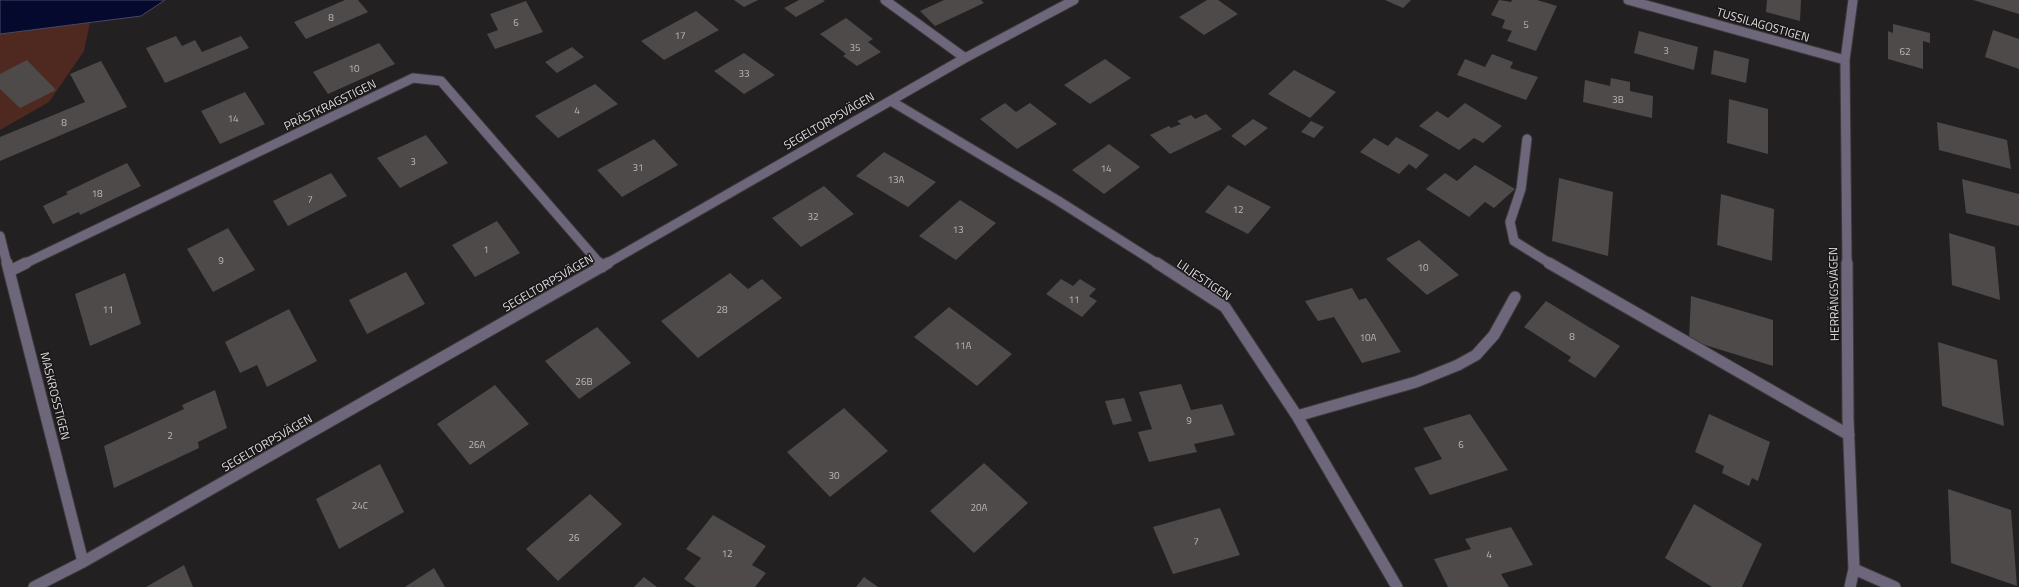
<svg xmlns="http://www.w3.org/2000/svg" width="2019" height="587" font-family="'Titillium Web',sans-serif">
	<rect width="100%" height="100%" fill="#232022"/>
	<path fill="#4f291f" d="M90 22 84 51 49 102 0 130V34Z"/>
	<path fill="#06092e" stroke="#474863" d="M0 0H165L141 16 0 34Z"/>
	<path fill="#4e4a4a" d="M345 0H358L368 12 306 39 294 22Z
		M734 0H758L744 7Z
		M799 0H823L825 1 796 17 784 8Z
		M944 0H981L984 3 935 26 920 11Z
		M1207 0H1218L1238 14 1204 35 1179 17Z
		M1385 0H1411L1403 8Z
		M1499 0 1511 2 1512 0H1537L1557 6 1536 51 1507 41 1512 31 1502 28 1505 20 1491 15Z
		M1767 0H1801L1800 21 1766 12Z
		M1973 0H2019V14Z
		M526 1 543 32 495 49 487 34 498 30 490 14Z
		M696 11 719 30 664 60 641 41Z
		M846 18 873 39 868 42 881 52 857 66 843 56 846 54 820 34Z
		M1893 24 1930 33V43L1923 41V69L1888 59V31L1893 33Z
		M1993 30 2019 39V69L1985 57Z
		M1639 31 1698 47 1694 70 1634 53Z
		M176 36 182 46 195 40 202 52 241 36 249 48 165 83 146 48Z
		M379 43 395 64 328 94 313 72Z
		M572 47 584 57 557 73 545 62Z
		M1714 50 1749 59 1746 83 1711 74Z
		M744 53 775 75 744 94 714 71Z
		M1492 54 1513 62 1510 68 1538 77 1526 100 1457 75 1465 59 1485 67Z
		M1105 59 1131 78 1090 104 1064 85Z
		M27 60 56 90 20 108 0 89V74Z
		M101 61 127 107 0 161V137L85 102 70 74Z
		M1294 70 1336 92 1310 118 1268 94Z
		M1611 78 1630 82V91L1653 96 1652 118 1583 102 1585 80 1610 86Z
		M595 84 618 104 558 138 535 116Z
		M245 92 265 124 220 144 201 111Z
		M1729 99 1768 109V154L1727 143Z
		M1005 103 1016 112 1030 103 1057 124 1017 149 980 119Z
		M1465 103 1502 126 1483 143 1474 138 1459 150 1419 126 1437 111 1448 118Z
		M1206 114 1222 129 1170 154 1150 135 1169 126 1171 128 1181 124 1177 121 1191 115 1195 119Z
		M1253 119 1268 128 1245 146 1231 136Z
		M1311 121 1324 127 1314 138 1301 132Z
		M1937 122 2007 140 2011 169 1939 150Z
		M426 135 448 163 400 188 377 158Z
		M1396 137 1429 155 1416 169 1409 164 1399 174 1360 152 1374 138 1388 146Z
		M654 139 678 165 622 197 597 170Z
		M1109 144 1140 167 1104 194 1072 170Z
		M884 152 936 182 908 207 856 176Z
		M127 163 141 186 80 215 79 212 53 224 43 206 68 194 66 192Z
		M1475 165 1515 189 1494 208 1485 202 1469 217 1426 189 1445 173 1457 181Z
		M331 173 347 196 288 226 273 201Z
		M1559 178 1613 192 1608 256 1552 241Z
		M1962 179 2019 194V226L1966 213Z
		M1228 185 1271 207 1248 234 1205 212Z
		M824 186 854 214 801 247 772 218Z
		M1721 194 1774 209 1772 261 1717 245Z
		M960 200 996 223 956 260 919 236Z
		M497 221 520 253 475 277 452 245Z
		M228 228 255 270 213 292 187 249Z
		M1949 233 1995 247 2000 300 1952 285Z
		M1419 240 1459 275 1427 295 1386 259Z
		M406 272 425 304 367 334 349 300Z
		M125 273 141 324 90 346 75 294Z
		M730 273 748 289 762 279 782 298 698 358 661 321Z
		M1061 279 1073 286 1080 279 1096 289 1089 296 1097 301 1082 317 1046 294Z
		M1352 288 1359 300 1366 298 1401 352 1362 363 1334 317 1318 321 1305 301Z
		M1691 296 1773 320V366L1689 340Z
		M1546 301 1620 346 1595 378 1568 361 1571 357 1524 327Z
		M949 307 1012 354 977 386 914 337Z
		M289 309 317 361 267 387 257 365 240 373 225 342Z
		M597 327 631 363 579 399 545 361Z
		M1938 342 1997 360 2004 426 1942 406Z
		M1181 384 1191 410 1222 404 1235 435 1194 444 1197 452 1149 462 1138 432 1152 429 1139 392Z
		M495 385 529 424 470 465 437 424Z
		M215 390 227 428 198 442 199 448 114 488 104 446 184 409 182 405Z
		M1124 398 1132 421 1113 425 1105 401Z
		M844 408 888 451 830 497 787 452Z
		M1470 414 1508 470 1430 495 1414 468 1442 459 1423 428Z
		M1709 414 1770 442 1758 481 1752 478 1749 486 1722 473 1724 466 1695 452Z
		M984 463 1028 503 974 553 930 511Z
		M380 464 404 512 339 549 316 499Z
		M1948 489 2011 510 2017 586 1951 563Z
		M590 494 622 524 558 581 526 549Z
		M1694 504 1762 544 1742 587H1712L1665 558Z
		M1220 508 1240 555 1173 574 1153 527Z
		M713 515 766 546 752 565 766 573 755 587H696L684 579 701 558 686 549Z
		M1511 527 1533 565 1501 574 1509 587H1448L1434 559 1471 549 1465 539Z
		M184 565 193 587H146Z
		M434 568 445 587H405Z
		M644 577 657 587H634Z
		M864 577 878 587H856Z"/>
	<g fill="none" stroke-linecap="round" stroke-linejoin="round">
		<g stroke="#3d3a3c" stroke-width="11">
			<path id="minor-far1" d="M885 0 965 58
				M1628 0 1845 60
				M891 101 1057 200 1158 264
				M1527 139 1521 189 1510 222 1514 241 1551 264
				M0 236 7 264
				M24 264 413 78 441 81 600 264
				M606 264 965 58 1074 0
				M1847 264 1845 60 1853 0"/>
		</g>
		<g stroke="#3d3a3c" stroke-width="13">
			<path id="minor" d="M7 263 83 562
				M599 263 602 267
				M1157 263 1225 307 1297 416 1397 587
				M1549 263 1849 435
				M1847 263 1848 418 1854 569 1850 587
				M10 271 26 263
				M1297 416 1416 382 1458 365 1476 355 1494 335 1515 297
				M1854 569 1895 587
				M34 587 83 562 608 263"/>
		</g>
		<use href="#minor-far1" stroke="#6e667a" stroke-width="9"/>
		<use href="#minor" stroke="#6e667a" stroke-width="11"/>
	</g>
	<g text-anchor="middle" stroke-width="3" stroke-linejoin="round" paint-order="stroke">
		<g font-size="10" fill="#bab8b9">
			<text x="331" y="21">8</text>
			<text x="516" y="26">6</text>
			<text x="1526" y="28">5</text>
			<text x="680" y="39">17</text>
			<text x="855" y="51">35</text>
			<text x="1666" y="54">3</text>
			<text x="1905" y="55">62</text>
			<text x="354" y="72">10</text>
			<text x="744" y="77">33</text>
			<text x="1618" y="103">3B</text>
			<text x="577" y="114">4</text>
			<text x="233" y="122">14</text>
			<text x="64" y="126">8</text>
			<text x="413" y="165">3</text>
			<text x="638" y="171">31</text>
			<text x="1106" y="172">14</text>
			<text x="896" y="183">13A</text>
			<text x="97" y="197">18</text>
			<text x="310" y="203">7</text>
			<text x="1238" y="213">12</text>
			<text x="813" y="220">32</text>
			<text x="958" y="233">13</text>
			<text x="486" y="253">1</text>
			<text x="221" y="264">9</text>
			<text x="1423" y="271">10</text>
			<text x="1074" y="303">11</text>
			<text x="108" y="313">11</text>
			<text x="722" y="313">28</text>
			<text x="1572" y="340">8</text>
			<text x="1368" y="341">10A</text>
			<text x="963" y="349">11A</text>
			<text x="584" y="385">26B</text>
			<text x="1189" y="424">9</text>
			<text x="170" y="439">2</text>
			<text x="477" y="448">26A</text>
			<text x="1461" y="448">6</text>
			<text x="834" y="479">30</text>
			<text x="360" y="509">24C</text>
			<text x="979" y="511">20A</text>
			<text x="574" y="541">26</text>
			<text x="1196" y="545">7</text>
			<text x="727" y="557">12</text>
			<text x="1489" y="558">4</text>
		</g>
		<g font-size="12" fill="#dedcde" stroke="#1a1719">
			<text transform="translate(1763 25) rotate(16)" y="4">TUSSILAGOSTIGEN</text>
			<text transform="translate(330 105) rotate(-26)" y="4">PRÄSTKRAGSTIGEN</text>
			<text transform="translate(829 121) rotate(-30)" y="4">SEGELTORPSVÄGEN</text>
			<text transform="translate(1204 280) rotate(34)" y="4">LILJESTIGEN</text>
			<text transform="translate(548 283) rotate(-30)" y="4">SEGELTORPSVÄGEN</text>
			<text transform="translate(1834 294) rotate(-91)" y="4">HERRÄNGSVÄGEN</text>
			<text transform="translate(55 396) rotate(76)" y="4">MASKROSSTIGEN</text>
			<text transform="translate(267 443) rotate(-30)" y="4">SEGELTORPSVÄGEN</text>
		</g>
	</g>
</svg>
